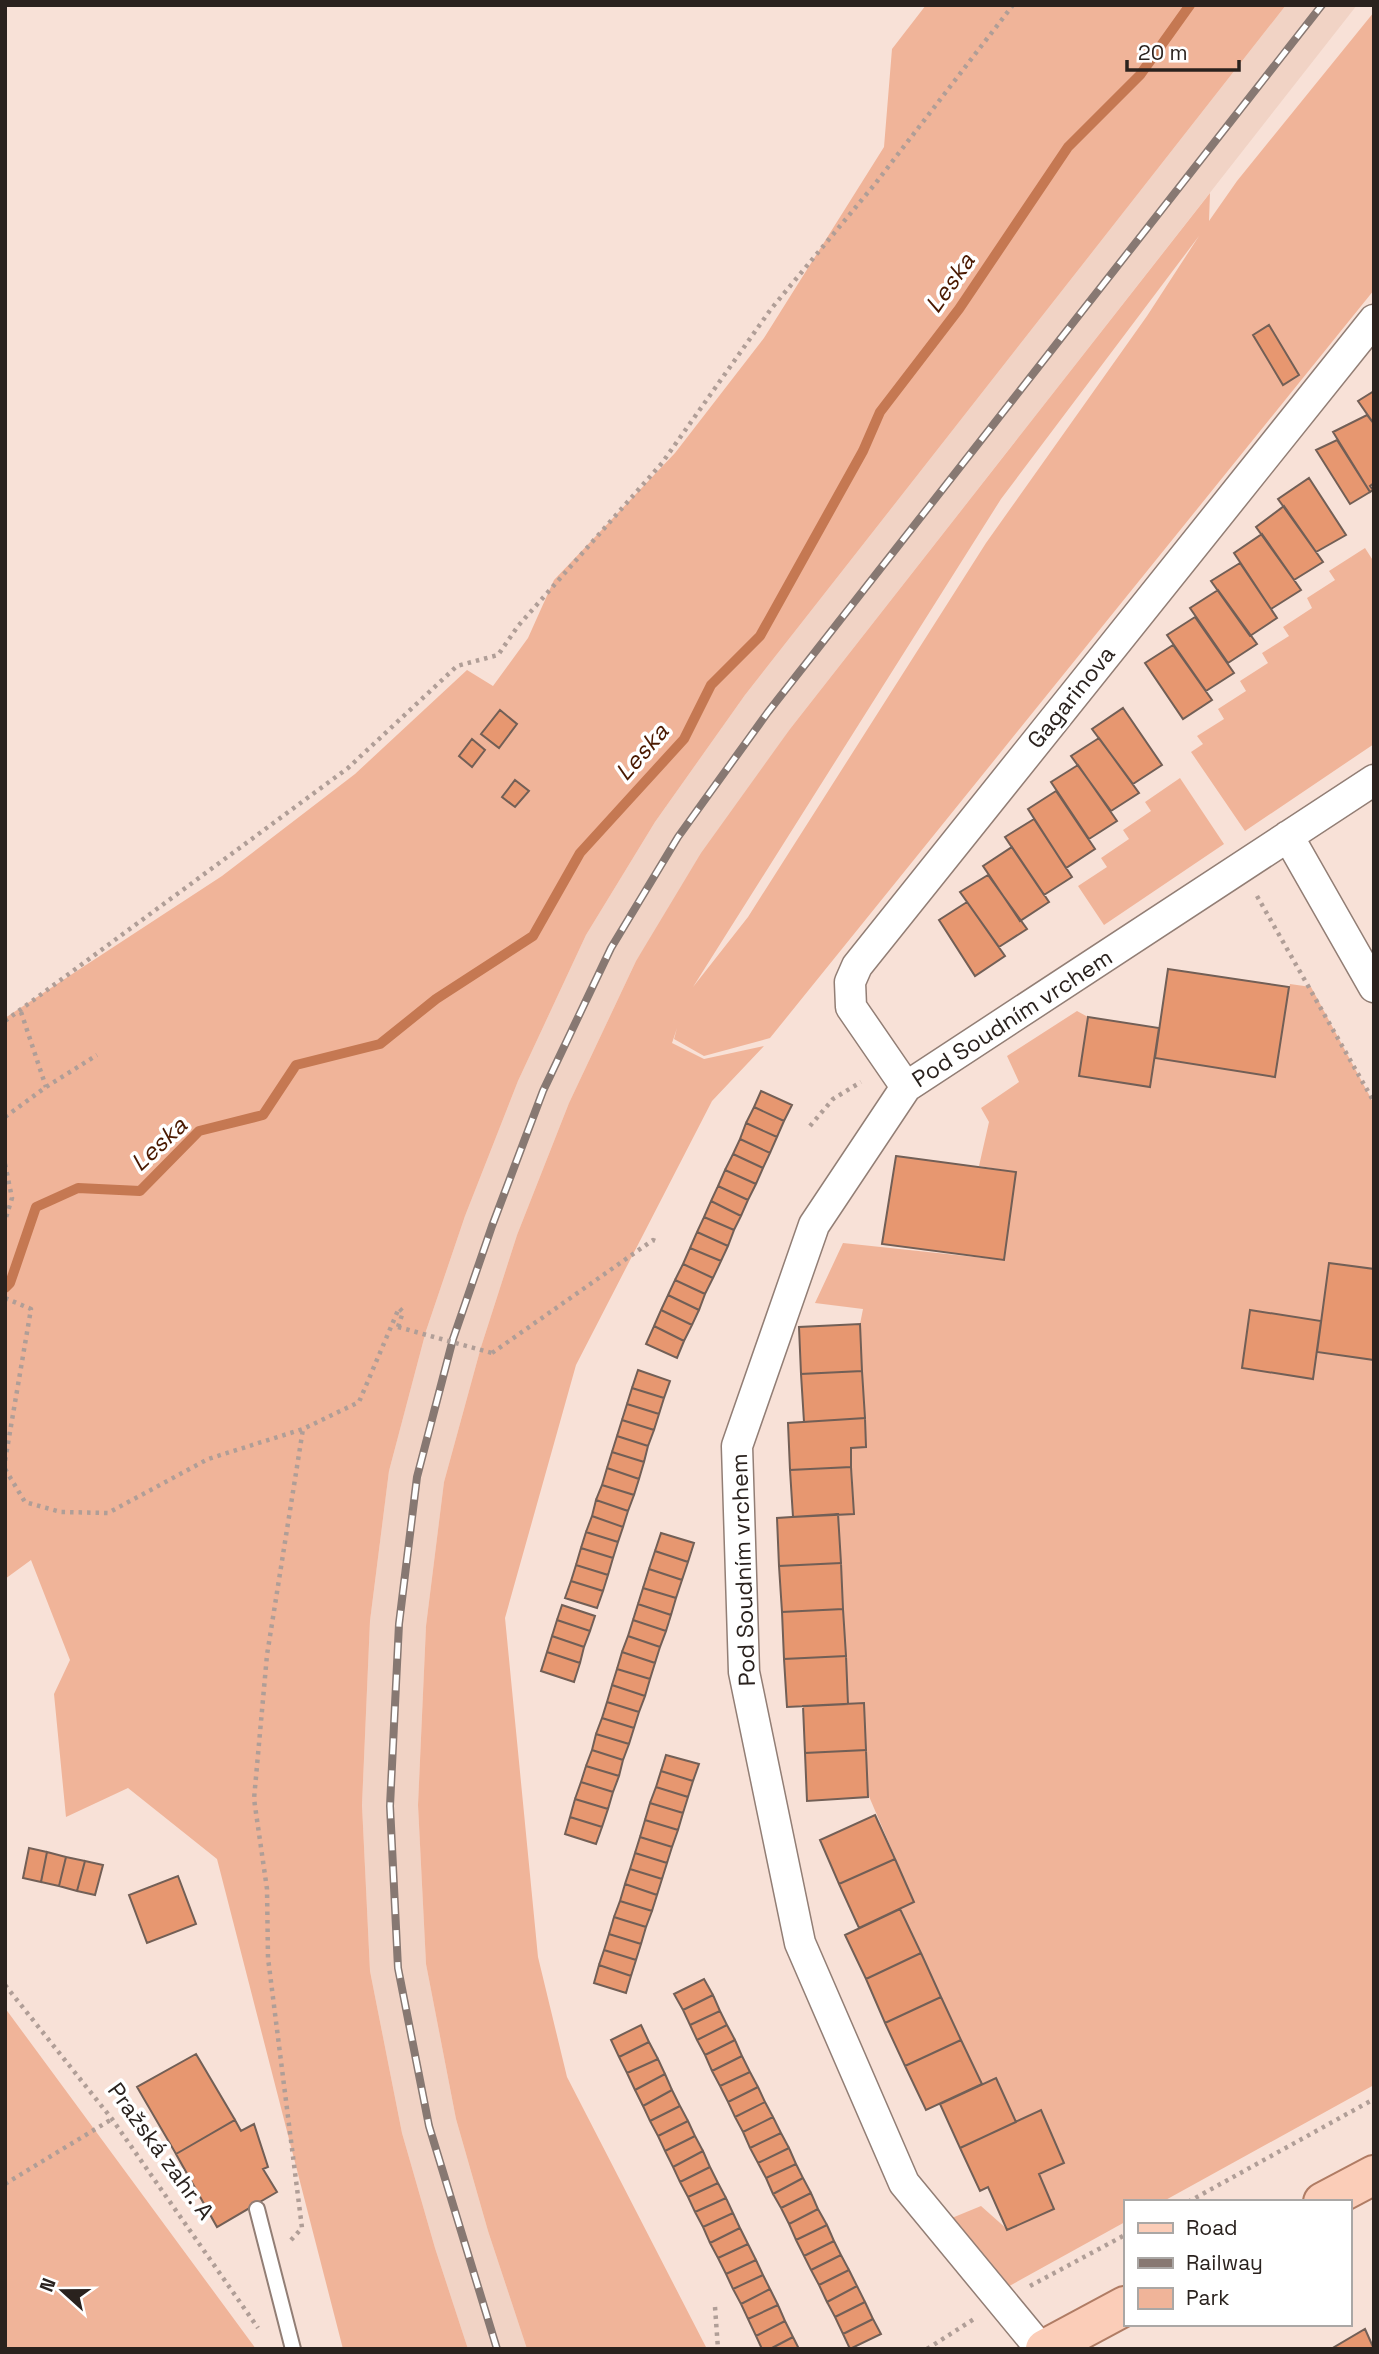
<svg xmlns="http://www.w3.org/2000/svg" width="1379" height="2354" font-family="'Space Grotesk',sans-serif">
	<rect width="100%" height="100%" fill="#f8e1d7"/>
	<path fill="#f1d3c5" d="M1286 5H1357L790 729 636 961 569 1103 517 1235 481 1347 444 1482 426 1626 418 1805 426 1964 456 2119 488 2231 527 2349H468L435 2248 402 2133 370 1971 362 1805 370 1621 389 1471 426 1331 465 1216 518 1081 586 935 655 822 745 695Z"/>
	<path fill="#f0b499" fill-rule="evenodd" d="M926 5H1286L745 695 655 822 586 935 518 1081 465 1216 426 1331 389 1471 370 1621 362 1805 370 1971 402 2133 435 2248 468 2349H343L217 1859 128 1788 66 1817 54 1694 70 1660 31 1560 5 1579V1018L222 876 355 774 467 670 493 686 528 638 554 580 675 453 764 338 884 147 892 49Z
		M1374 12V290L770 1038 704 1056 674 1039 677 1028 672 1043 704 1059 764 1046 712 1101 576 1365 505 1618 538 1957 567 2077 707 2349H527L488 2231 456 2119 426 1964 418 1805 426 1626 444 1482 481 1347 517 1235 569 1103 636 961 701 853 790 729 1210 193 1209 221 1237 181ZM1199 236 1147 316 986 543 748 917 693 987 1001 499Z
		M1365 548 1374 562V744L1245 831 1191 752 1203 744 1197 736 1224 719 1218 709 1246 691 1240 681 1268 663 1262 653 1289 636 1283 627 1312 608 1307 598 1335 580 1329 571Z
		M1180 778 1224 844 1104 925 1078 886 1107 867 1101 858 1129 839 1123 830 1151 811 1145 802Z
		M1290 984 1311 987 1374 1104V1269L1321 1321 1250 1311 1242 1368 1313 1379 1317 1352 1374 1360V2085L1162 2202H1125V2222L1004 2289 947 2220 981 2206 1008 2230 1054 2209 1039 2174 1064 2163 1041 2111 1016 2122 996 2078 982 2084 900 1909 914 1902 868 1794 864 1703 848 1704 838 1514H854L851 1448 866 1447 860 1324 863 1309 815 1303 843 1243 1003 1260 1016 1172 979 1166 989 1122 981 1108 1019 1082 1007 1056 1077 1011 1088 1017 1079 1076 1150 1086 1155 1058 1275 1077Z
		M5 2008 256 2349H5Z"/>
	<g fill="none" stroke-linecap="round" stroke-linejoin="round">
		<path stroke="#c57852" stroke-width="10" d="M5 1288 10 1283 36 1207 78 1188 140 1191 199 1131 263 1115 296 1065 380 1044 436 999 533 936 580 853 684 739 711 685 760 636 863 451 880 412 959 309 1068 147 1140 75 1190 5"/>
	</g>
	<path fill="#e79770" stroke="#725f56" stroke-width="2" d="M1269 325 1299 375 1283 385 1253 335Z
		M1374 391V424L1358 401Z
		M1367 415 1374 424V483L1370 486 1373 490 1370 492 1333 432Z
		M1337 440 1370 492 1350 504 1316 450Z
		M1309 478 1346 535 1316 552 1278 499Z
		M1284 506 1323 562 1294 580 1256 527Z
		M1262 534 1301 590 1271 609 1234 553Z
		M1240 563 1277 618 1250 636 1211 581Z
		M1218 590 1257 644 1228 663 1190 608Z
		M1195 617 1234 673 1206 691 1167 635Z
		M1173 645 1212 700 1183 719 1145 663Z
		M1123 708 1162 765 1133 784 1092 729Z
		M500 710 517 724 499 748 481 734Z
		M1099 738 1139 793 1111 811 1071 756Z
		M472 739 485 750 472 767 459 756Z
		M1078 765 1117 821 1089 839 1051 782Z
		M515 780 529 791 515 807 502 797Z
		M1056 791 1095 849 1066 868 1028 809Z
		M1034 819 1072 877 1044 895 1005 837Z
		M1012 847 1049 902 1020 921 983 866Z
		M988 875 1027 929 999 947 960 892Z
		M967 902 1005 956 975 976 939 920Z
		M1168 969 1289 987 1275 1077 1155 1058Z
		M1088 1017 1159 1028 1150 1087 1079 1076Z
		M761 1091 792 1105 784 1121 754 1107Z
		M754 1107 784 1121 777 1137 746 1123Z
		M746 1123 777 1137 770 1153 740 1139Z
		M740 1139 770 1153 763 1168 733 1154Z
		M733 1154 763 1168 756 1184 725 1170Z
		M896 1156 1016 1172 1004 1260 882 1244Z
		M725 1170 756 1184 748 1200 718 1186Z
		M718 1186 748 1200 741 1216 711 1201Z
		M711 1201 741 1216 734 1230 704 1217Z
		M704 1217 734 1230 728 1246 697 1232Z
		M697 1232 728 1246 721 1261 690 1248Z
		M690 1248 721 1261 713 1278 683 1264Z
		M1329 1263 1374 1269V1360L1317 1352Z
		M683 1264 713 1278 705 1294 675 1280Z
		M675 1280 705 1294 699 1310 668 1295Z
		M668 1295 699 1310 692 1325 661 1310Z
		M661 1310 692 1325 684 1341 654 1326Z
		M1250 1310 1321 1321 1313 1379 1242 1368Z
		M860 1324 862 1371 801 1374 799 1327Z
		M654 1326 684 1341 677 1358 646 1344Z
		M638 1370 670 1381 664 1398 632 1388Z
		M862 1371 865 1418 804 1422 801 1374Z
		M632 1388 664 1398 659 1414 627 1404Z
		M627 1404 659 1414 654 1430 622 1420Z
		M865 1418 866 1447 851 1448V1467L790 1470 788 1423Z
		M622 1420 654 1430 648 1446 617 1436Z
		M617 1436 648 1446 644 1462 612 1452Z
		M612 1452 644 1462 639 1479 607 1468Z
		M851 1467 854 1514 793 1517 790 1470Z
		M607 1468 639 1479 634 1495 602 1485Z
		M602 1485 634 1495 628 1511 596 1500Z
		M596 1500 628 1511 623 1527 592 1516Z
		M838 1514 841 1563 779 1566 777 1518Z
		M592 1516 623 1527 618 1542 586 1532Z
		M586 1532 618 1542 613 1558 581 1548Z
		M661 1533 694 1543 688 1562 655 1551Z
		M581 1548 613 1558 608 1575 576 1565Z
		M655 1551 688 1562 682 1580 649 1569Z
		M841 1563 843 1609 782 1612 779 1566Z
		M576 1565 608 1575 603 1591 571 1581Z
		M649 1569 682 1580 676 1598 643 1588Z
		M571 1581 603 1591 597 1608 565 1598Z
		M643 1588 676 1598 671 1615 638 1604Z
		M638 1604 671 1615 666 1631 633 1620Z
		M562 1605 595 1616 590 1631 557 1620Z
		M843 1609 846 1656 784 1659 782 1612Z
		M557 1620 590 1631 584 1647 552 1636Z
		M633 1620 666 1631 660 1647 628 1636Z
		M552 1636 584 1647 580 1663 547 1652Z
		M628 1636 660 1647 655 1663 622 1652Z
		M547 1652 580 1663 574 1682 541 1671Z
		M622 1652 655 1663 650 1679 617 1669Z
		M846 1656 848 1704 787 1707 784 1659Z
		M617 1669 650 1679 645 1696 612 1685Z
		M612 1685 645 1696 639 1712 607 1702Z
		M607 1702 639 1712 634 1728 602 1718Z
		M864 1703 866 1750 805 1753 803 1706Z
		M602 1718 634 1728 629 1744 596 1734Z
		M596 1734 629 1744 623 1760 592 1750Z
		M592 1750 623 1760 619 1776 586 1766Z
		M866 1750 868 1797 807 1801 805 1753Z
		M666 1755 699 1764 693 1781 661 1771Z
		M586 1766 619 1776 613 1792 581 1782Z
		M661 1771 693 1781 688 1797 656 1787Z
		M581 1782 613 1792 608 1809 575 1799Z
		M656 1787 688 1797 683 1813 650 1803Z
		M575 1799 608 1809 602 1827 570 1817Z
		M650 1803 683 1813 678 1830 645 1820Z
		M875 1815 895 1859 839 1884 820 1840Z
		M570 1817 602 1827 596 1844 565 1834Z
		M645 1820 678 1830 672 1847 640 1837Z
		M640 1837 672 1847 667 1863 635 1853Z
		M29 1848 47 1852 41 1882 23 1878Z
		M47 1852 66 1857 59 1886 41 1882Z
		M635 1853 667 1863 662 1879 630 1869Z
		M66 1857 85 1861 77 1891 59 1886Z
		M895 1859 914 1902 859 1928 839 1884Z
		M85 1861 103 1865 95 1895 77 1891Z
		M630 1869 662 1879 657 1895 625 1884Z
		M178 1876 196 1924 147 1943 129 1895Z
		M625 1884 657 1895 652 1911 620 1901Z
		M620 1901 652 1911 646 1927 614 1917Z
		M900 1909 921 1953 866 1979 845 1935Z
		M614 1917 646 1927 641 1944 609 1934Z
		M609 1934 641 1944 636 1960 604 1950Z
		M604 1950 636 1960 631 1976 599 1965Z
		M921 1953 941 1997 885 2023 866 1979Z
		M599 1965 631 1976 626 1993 594 1983Z
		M704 1979 713 1995 683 2010 674 1994Z
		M713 1995 720 2011 690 2025 683 2010Z
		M941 1997 961 2040 905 2066 885 2023Z
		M720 2011 727 2025 697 2040 690 2025Z
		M641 2025 649 2042 619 2057 611 2040Z
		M727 2025 735 2040 705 2055 697 2040Z
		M735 2040 742 2056 712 2071 705 2055Z
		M961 2040 982 2084 926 2110 905 2066Z
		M649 2042 658 2059 627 2073 619 2057Z
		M196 2054 235 2120 176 2154 137 2087Z
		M742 2056 750 2072 720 2086 712 2071Z
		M658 2059 665 2074 635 2090 627 2073Z
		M750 2072 758 2087 728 2102 720 2086Z
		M665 2074 672 2090 643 2106 635 2090Z
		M996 2078 1016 2122 960 2148 940 2104Z
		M758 2087 765 2102 735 2117 728 2102Z
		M672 2090 680 2106 650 2121 643 2106Z
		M765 2102 773 2117 743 2132 735 2117Z
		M680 2106 688 2121 658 2136 650 2121Z
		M1041 2110 1064 2163 1039 2174 1054 2209 1007 2230 988 2187 980 2191 960 2148Z
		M773 2117 781 2133 750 2148 743 2132Z
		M235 2120 241 2131 254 2124 268 2167 263 2169 277 2192 217 2227 176 2154Z
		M688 2121 695 2136 665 2151 658 2136Z
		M781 2133 789 2148 758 2163 750 2148Z
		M695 2136 703 2151 673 2167 665 2151Z
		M789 2148 796 2164 766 2178 758 2163Z
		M703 2151 710 2167 680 2182 673 2167Z
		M796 2164 803 2178 773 2194 766 2178Z
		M710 2167 718 2183 688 2197 680 2182Z
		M803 2178 811 2193 781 2208 773 2194Z
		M718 2183 726 2198 695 2212 688 2197Z
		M811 2193 818 2209 789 2224 781 2208Z
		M726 2198 733 2213 703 2227 695 2212Z
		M818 2209 827 2225 796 2240 789 2224Z
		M733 2213 740 2228 710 2243 703 2227Z
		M827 2225 834 2241 804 2256 796 2240Z
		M740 2228 748 2244 718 2258 710 2243Z
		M834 2241 841 2255 811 2270 804 2256Z
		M748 2244 756 2260 726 2274 718 2258Z
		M841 2255 849 2270 819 2285 811 2270Z
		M756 2260 763 2275 733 2289 726 2274Z
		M849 2270 857 2286 827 2302 819 2285Z
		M763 2275 770 2289 741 2304 733 2289Z
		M857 2286 865 2302 835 2317 827 2302Z
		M770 2289 778 2305 748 2319 741 2304Z
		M865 2302 873 2319 843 2334 835 2317Z
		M778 2305 785 2321 756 2336 748 2319Z
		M873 2319 881 2334 850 2349 843 2334Z
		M785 2321 793 2337 770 2349H762L756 2336Z
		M1365 2329 1374 2349H1331Z
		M793 2337 799 2349H770Z"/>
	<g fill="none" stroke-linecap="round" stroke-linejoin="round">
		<g stroke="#927e75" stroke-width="18">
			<path id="service" d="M257 2209 293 2349"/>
		</g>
		<g stroke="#927e75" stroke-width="33">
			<path id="minor" d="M1288 836 1374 987
				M906 1087 851 1007 850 982 857 966 1374 320
				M1041 2349 904 2183 800 1943 744 1672 737 1446 814 1225 906 1087 1374 780"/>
		</g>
		<g stroke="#b07c64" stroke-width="42">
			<path id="primary" d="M1323 2202 1374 2175
				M1045 2349 1125 2306"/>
		</g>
		<path stroke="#b09e97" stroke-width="4.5" stroke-dasharray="3.5 5" stroke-linecap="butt" d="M1257 896 1374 1102
			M21 1012 46 1087
			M5 1021 348 768 457 666 498 655 518 626 662 463 771 309 875 184 1013 5
			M5 1117 46 1087 97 1055
			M810 1126 833 1099 861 1082
			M5 1164 12 1198 5 1221
			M5 1298 31 1309 5 1461
			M492 1353 653 1240 658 1242
			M5 1469 25 1502 61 1512 108 1513 208 1459 303 1429 359 1402 399 1308 403 1312 398 1327
			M5 1985 112 2119 258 2328
			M5 2184 112 2119
			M1188 2202 1374 2099
			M291 2240 302 2228 268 1958 267 1889 254 1799 267 1655 303 1429
			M1030 2286 1125 2235
			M715 2307 718 2349
			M927 2349 974 2319"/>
		<use href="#service" stroke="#fff" stroke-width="14"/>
		<use href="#minor" stroke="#fff" stroke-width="30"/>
		<use href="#primary" stroke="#fbcdb8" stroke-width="38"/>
		<g stroke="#877872" stroke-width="8">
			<path id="rail" d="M497 2349 429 2126 398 1968 390 1806 399 1624 417 1477 453 1339 492 1226 543 1091 611 948 678 837 768 712 1322 5"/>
		</g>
		<use href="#rail" stroke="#fff" stroke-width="5" stroke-dasharray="16" stroke-linecap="butt"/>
		<path stroke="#b09e97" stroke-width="4.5" stroke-dasharray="3.5 5" stroke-linecap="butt" d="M398 1327 492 1353"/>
	</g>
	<g text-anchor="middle" stroke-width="7" stroke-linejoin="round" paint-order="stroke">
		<g font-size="23" fill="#2a221e" stroke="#fff">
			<text transform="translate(1071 697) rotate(-51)" y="8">Gagarinova</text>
			<text transform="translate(1012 1018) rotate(-33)" y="8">Pod Soudním vrchem</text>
			<text transform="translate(743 1570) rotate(-92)" y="8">Pod Soudním vrchem</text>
			<text transform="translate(161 2151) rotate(54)" y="8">Pražská zahr. A</text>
		</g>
		<g font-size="24" font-style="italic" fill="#4a1900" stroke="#fff">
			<text transform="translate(950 283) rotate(-55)" y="8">Leska</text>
			<text transform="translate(642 752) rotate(-49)" y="8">Leska</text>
			<text transform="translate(159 1144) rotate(-43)" y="8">Leska</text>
		</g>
	</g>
	<rect width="1379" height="2354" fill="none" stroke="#2a221e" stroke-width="14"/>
	<rect x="1124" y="2200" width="228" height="126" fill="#ffffff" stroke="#aaa7a5" stroke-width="2"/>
	<rect x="1138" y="2223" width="35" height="10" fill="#fbcdb8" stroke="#aaa7a5" stroke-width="2"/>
	<text x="1186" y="2235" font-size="21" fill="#2a221e">Road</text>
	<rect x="1138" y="2258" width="35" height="10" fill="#877872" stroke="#aaa7a5" stroke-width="2"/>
	<text x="1186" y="2270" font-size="21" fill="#2a221e">Railway</text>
	<rect x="1138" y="2288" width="35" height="21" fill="#f0b499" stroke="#aaa7a5" stroke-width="2"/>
	<text x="1186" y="2305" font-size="21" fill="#2a221e">Park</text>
	<g transform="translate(63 2291) rotate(291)" stroke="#ffffff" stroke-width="5" paint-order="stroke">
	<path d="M0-5L12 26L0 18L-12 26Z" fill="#2a221e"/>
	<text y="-10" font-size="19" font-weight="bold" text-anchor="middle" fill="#2a221e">N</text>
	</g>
	<path d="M1127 60v10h112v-10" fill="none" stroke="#2a221e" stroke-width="3.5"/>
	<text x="1138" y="60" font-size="21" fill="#2a221e" stroke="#ffffff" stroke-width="5" paint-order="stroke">20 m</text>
</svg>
